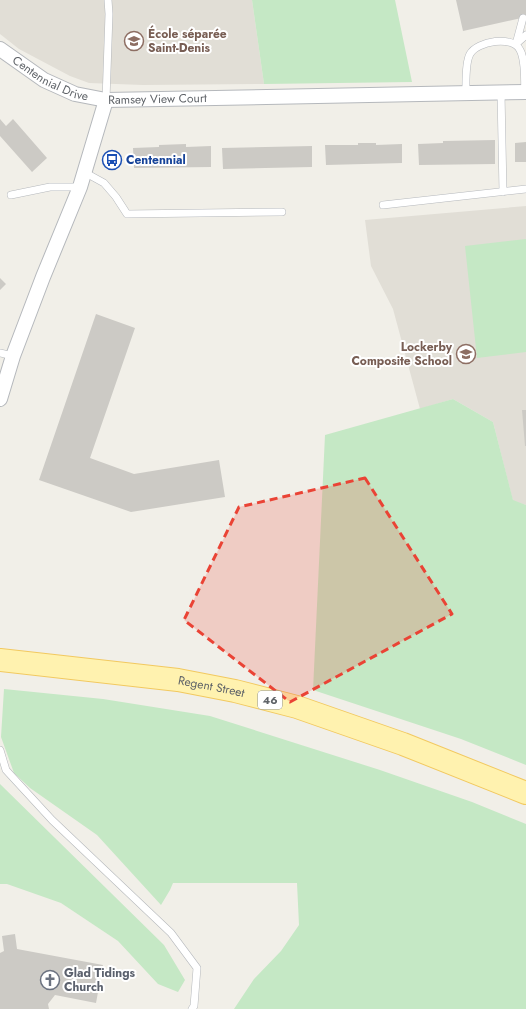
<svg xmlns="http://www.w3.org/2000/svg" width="526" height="1009" font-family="Jost,sans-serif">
	<rect width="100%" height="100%" fill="#f1efe8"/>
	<path fill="#e1ded6" d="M0 0H252L264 84 143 85 89 83 70 76 19 49 0 34Z
		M526 206V505L513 501 493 422 453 399 420 409 393 309 371 266 365 220Z"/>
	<path fill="#c5e8c5" d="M252 0H395L412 82 264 84Z
		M526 239V352L477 358 465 246Z
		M453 399 493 422 513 500 526 505V765L461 739 313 690 325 435Z
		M4 689 103 699 210 716 380 770 472 802 526 824V1009H234L254 979 281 951 299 925 297 883H173L170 890 161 905 97 835 30 788 14 773 1 737Z
		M0 784 164 945 185 980 178 992 158 984 118 941 61 903 7 884H0Z"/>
	<path fill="#cccac5" d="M456 0H526V17L463 31Z
		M0 119 6 126 13 119 47 158 32 172 0 136Z
		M495 140V164L419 165 418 144 443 143V141Z
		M526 142V162H515V143Z
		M358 143H376V145L402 144V163L326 165 325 145H358Z
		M186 144V147L211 146V167L134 168 133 148 159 147V145Z
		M312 146V167L223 169 222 148Z
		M0 278 6 284 0 290Z
		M96 314 135 328 90 458 134 474 219 460 225 497 131 512 39 480Z
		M522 410H526V446H525Z
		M15 934 17 949 103 965 96 1003 55 995 48 1004 49 1009H0V953L4 951 2 936Z"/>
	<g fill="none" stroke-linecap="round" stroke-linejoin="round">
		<g stroke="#b5b8bc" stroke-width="8">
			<path id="lane" d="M516 44 523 18
				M516 44 526 35
				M466 93C466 83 465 63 470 54 477 41 513 35 520 50 526 61 524 80 525 93
				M501 93 503 192
				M106 100 109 14 108 0
				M84 172 104 183 116 197 127 214 282 212
				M11 195 50 187H80
				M383 205 526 189
				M0 353 13 356
				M0 750 6 770 52 820 171 933 197 968 194 1006 192 1009"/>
		</g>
		<g stroke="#b5b8bc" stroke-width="16">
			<g id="street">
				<path id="s1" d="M0 49 44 80 75 94 106 100 526 92"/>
				<path d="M0 399 13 356 43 277 80 187 106 100"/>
			</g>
		</g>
		<g stroke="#f2c960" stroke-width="24">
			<g id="primary">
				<path id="s2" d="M0 660 178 680 235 691 297 707 403 744 526 793"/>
			</g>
		</g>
		<use href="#lane" stroke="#fff" stroke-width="7"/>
		<use href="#street" stroke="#fff" stroke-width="14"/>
		<use href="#primary" stroke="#fff2af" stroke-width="22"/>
	</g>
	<path fill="#ea4335" fill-opacity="0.2" stroke="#ea4335" stroke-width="3" stroke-dasharray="8 5" stroke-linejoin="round" d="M365 478 452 614 290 702 184 620 239 507Z"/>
	<defs>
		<g id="school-ring" transform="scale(1)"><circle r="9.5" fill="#fff" stroke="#8d6e63" stroke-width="1.5"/><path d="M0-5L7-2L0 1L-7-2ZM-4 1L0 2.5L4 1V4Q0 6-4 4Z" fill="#8d6e63"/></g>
		<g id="bus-ring" transform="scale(1)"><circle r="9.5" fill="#fff" stroke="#1a4fb4" stroke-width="1.5"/><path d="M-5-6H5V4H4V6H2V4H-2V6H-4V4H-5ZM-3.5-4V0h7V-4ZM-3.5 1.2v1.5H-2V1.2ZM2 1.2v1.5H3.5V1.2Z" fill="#1a4fb4"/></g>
		<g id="church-ring" transform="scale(1)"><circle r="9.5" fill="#fff" stroke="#6b7280" stroke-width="1.5"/><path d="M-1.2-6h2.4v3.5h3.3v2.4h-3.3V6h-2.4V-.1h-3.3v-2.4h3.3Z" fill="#6b7280"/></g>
	</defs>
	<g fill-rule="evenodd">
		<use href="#school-ring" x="134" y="41"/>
		<use href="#bus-ring" x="112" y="160"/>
		<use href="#school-ring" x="466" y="354"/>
		<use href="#church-ring" x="50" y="980"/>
	</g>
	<g text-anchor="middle" stroke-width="4" stroke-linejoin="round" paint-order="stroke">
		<rect fill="#fff" stroke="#8f9295" stroke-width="1" x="258" y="691" width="24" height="18" rx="3"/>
		<g font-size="11" font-weight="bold" fill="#5f6368">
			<text x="270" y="704">46</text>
		</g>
		<g font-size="12" font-weight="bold" fill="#785e54" stroke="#fff" text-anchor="start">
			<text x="148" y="38">École séparée<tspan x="148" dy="14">Saint-Denis</tspan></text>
			<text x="452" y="351" text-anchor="end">Lockerby<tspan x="452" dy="14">Composite School</tspan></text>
		</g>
		<g font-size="12" fill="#5f6368" stroke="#fff">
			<text dy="4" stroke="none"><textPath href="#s1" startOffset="59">Centennial Drive</textPath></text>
			<text dy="4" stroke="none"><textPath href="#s1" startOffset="171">Ramsey View Court</textPath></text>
			<text dy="4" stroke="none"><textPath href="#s2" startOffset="213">Regent Street</textPath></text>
		</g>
		<g font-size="12" font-weight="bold" fill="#164399" stroke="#fff" text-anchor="start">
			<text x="126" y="164">Centennial</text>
		</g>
		<g font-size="12" font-weight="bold" fill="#5b616d" stroke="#fff" text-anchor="start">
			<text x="64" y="977">Glad Tidings<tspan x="64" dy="14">Church</tspan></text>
		</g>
	</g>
</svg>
